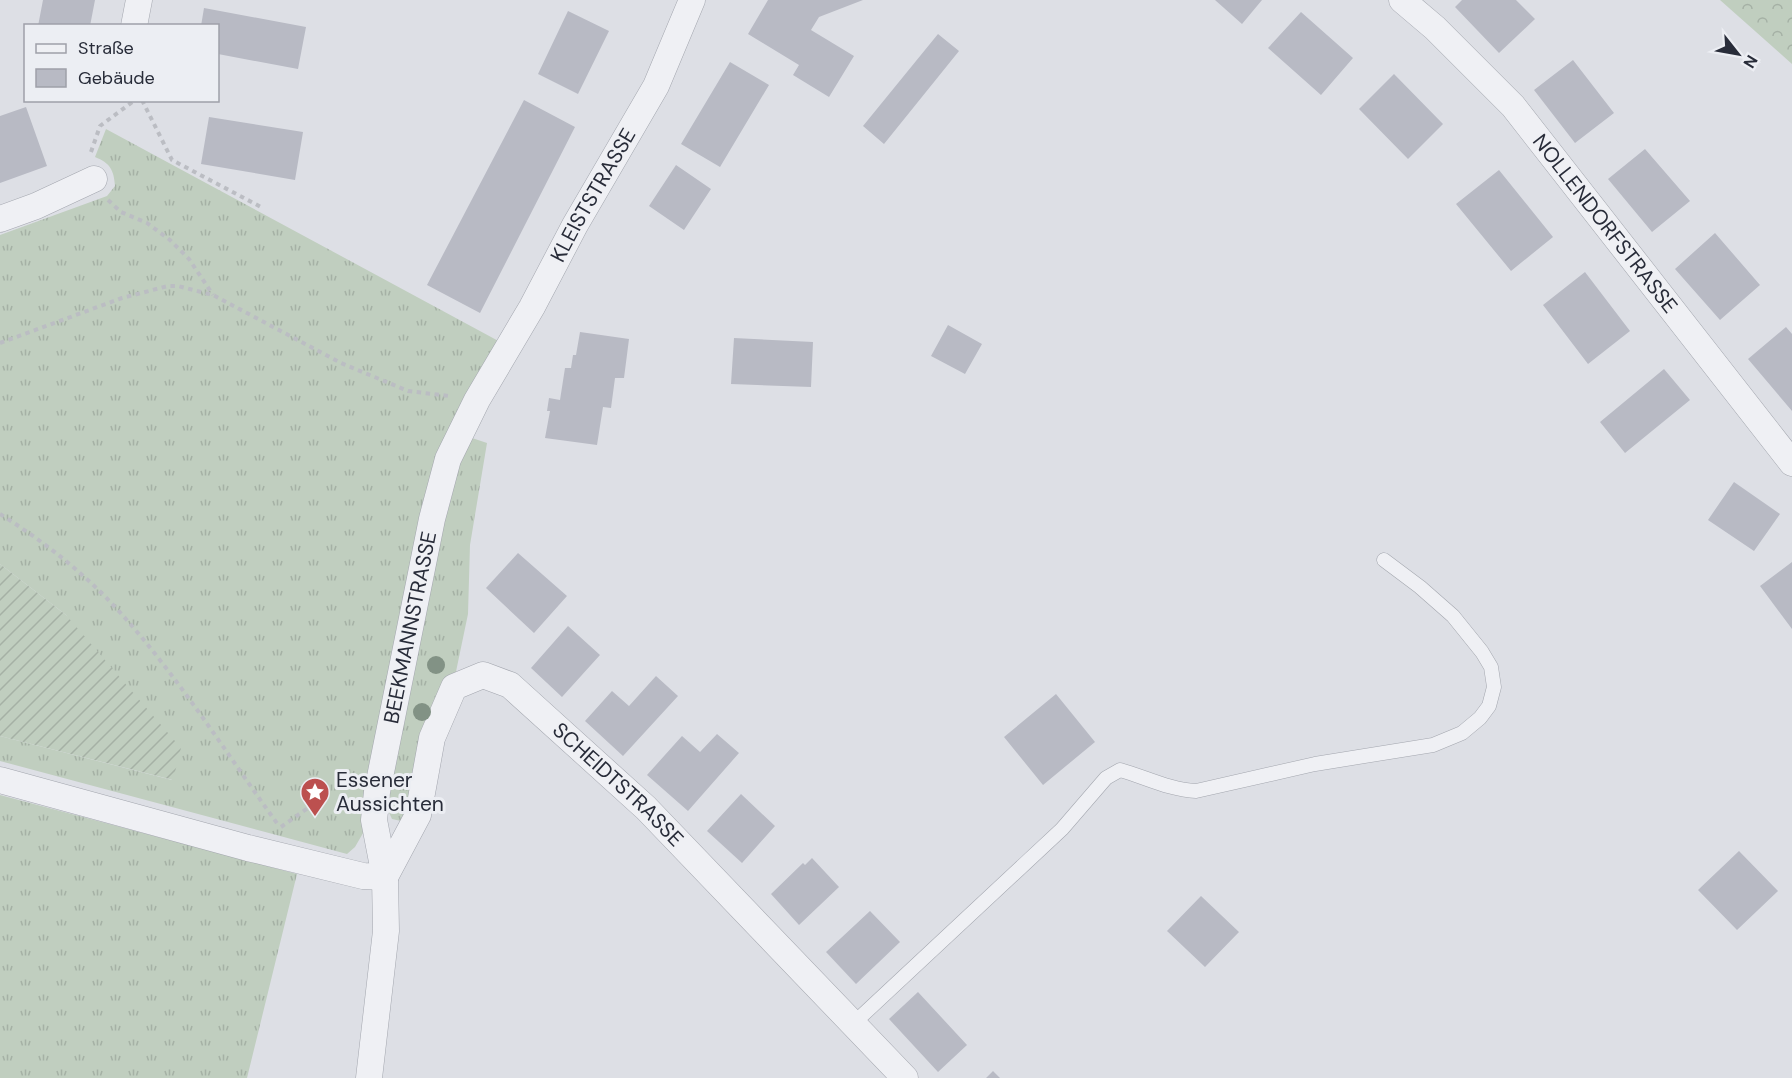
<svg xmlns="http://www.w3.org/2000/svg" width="1792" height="1078" font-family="'DM Sans',sans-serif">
	<defs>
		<pattern id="grass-tufts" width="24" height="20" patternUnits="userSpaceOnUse" patternTransform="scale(1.5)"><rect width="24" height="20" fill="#c0cebf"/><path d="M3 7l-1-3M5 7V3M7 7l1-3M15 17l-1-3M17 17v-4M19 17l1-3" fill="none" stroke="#a5b1a5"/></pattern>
		<pattern id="forest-crowns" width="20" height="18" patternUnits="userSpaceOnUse" patternTransform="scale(1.5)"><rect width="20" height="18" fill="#c0cebf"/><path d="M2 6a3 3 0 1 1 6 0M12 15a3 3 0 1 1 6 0" fill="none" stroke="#a5b1a5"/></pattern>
		<pattern id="garden-furrows" width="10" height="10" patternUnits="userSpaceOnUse" patternTransform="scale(1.5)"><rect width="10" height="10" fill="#c0cebf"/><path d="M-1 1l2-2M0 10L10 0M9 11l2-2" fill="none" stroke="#a5b1a5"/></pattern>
	</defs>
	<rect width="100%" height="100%" fill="#dddfe5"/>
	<path fill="url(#grass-tufts)" d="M106 129 504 344 470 405 370 821 355 847 347 854 0 761V736L172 780 66 615 0 564V235L107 196 115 186C114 170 110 163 95 157Z
		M463 435 487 443 470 545 468 614 453 686 409 811 401 821 392 819 385 804 434 522Z
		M0 795 297 874 247 1078H0Z"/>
	<path fill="url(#forest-crowns)" d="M1720 0H1792V64Z"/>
	<path fill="url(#garden-furrows)" d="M0 564 66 615 181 748 173 780 0 736Z"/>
	<path fill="#b8bac4" d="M43 0H95L90 26H38Z
		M768 0H863L819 17 811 30 854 56 829 97 793 75 799 65 748 34Z
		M1215 0H1262L1242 24Z
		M1462 0H1516L1535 19 1499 53 1455 7Z
		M204 8 306 27 298 69 218 54V26H201Z
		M568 11 609 31 578 94 538 74Z
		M1301 12 1353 58 1321 95 1268 48Z
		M938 34 959 51 884 144 863 126Z
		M1573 60 1614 113 1575 143 1534 90Z
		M730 62 769 85 720 167 681 144Z
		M1394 74 1443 124 1408 159 1359 109Z
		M524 100 575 127 480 313 427 285Z
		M26 107 47 166 0 183V116Z
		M209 117 303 132 295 180 201 164Z
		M1645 149 1690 201 1652 232 1608 179Z
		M676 165 711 189 684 230 649 206Z
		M1499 170 1553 237 1511 271 1456 204Z
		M1715 233 1760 285 1720 320 1675 269Z
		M1585 272 1630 331 1588 364 1543 305Z
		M948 325 982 344 965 374 931 356Z
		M1786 327 1792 334V411L1748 359Z
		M580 332 629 339 624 378H615L611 408 603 407 597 445 545 438 550 411H547L549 398 560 400 565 368H571L573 355H576Z
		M734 338 813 342 811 387 731 384Z
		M1664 369 1690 400 1625 453 1600 422Z
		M1734 482 1780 514 1754 551 1708 520Z
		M518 553 567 596 534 633 486 588Z
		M1792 562V629L1760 586Z
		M568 626 600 655 562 697 531 668Z
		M656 676 678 696 623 756 585 721 612 691 629 706Z
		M1056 694 1095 742 1043 785 1004 737Z
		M717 734 739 753 688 811 647 775 682 736 700 752Z
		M741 794 775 826 742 863 707 831Z
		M1739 851 1778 891 1737 930 1698 890Z
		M812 858 839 887 799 925 771 894 803 863 805 865Z
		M1201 896 1239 932 1205 967 1167 931Z
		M870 911 900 942 856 984 826 952Z
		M918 992 967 1045 938 1072 889 1019Z
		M993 1071 1000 1078H986Z"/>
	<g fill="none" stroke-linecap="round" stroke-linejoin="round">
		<g stroke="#a3a6ae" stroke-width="15">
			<path id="lane" d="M854 1023 1062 829 1106 778 1120 770C1145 777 1170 790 1196 791L1315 764 1433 745 1462 733 1480 718 1489 706 1494 687 1491 667 1482 652 1453 616 1420 587 1384 560"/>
		</g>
		<g stroke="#a3a6ae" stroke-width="27">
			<g id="street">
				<path id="s1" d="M1402 0 1435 28 1513 106 1792 463"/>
				<path d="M134 26 139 0"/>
				<path d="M0 219 36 206 94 179"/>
				<path d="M0 780 248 848 363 876 385 877"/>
				<path id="s2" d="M385 877 418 815 432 738 454 687 483 675 510 685 646 808 905 1078"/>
				<path id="s3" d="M369 1078 386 931 385 877 374 820 377 792 432 519 448 459 477 400 532 307 575 225 656 86 692 0"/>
			</g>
		</g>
		<path stroke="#bbbdc3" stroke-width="4" stroke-dasharray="4.5 4.5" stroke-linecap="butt" d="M142 100 172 160 261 207
			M91 152 100 126 135 100
			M108 200 121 212 147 223 170 240 189 259 213 295
			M0 343 122 298 168 286H178L213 295 341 363 408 391 449 396
			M0 514C43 541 83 572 117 609 178 676 226 753 279 826
			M281 827 322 798"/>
		<use href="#lane" stroke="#eff0f4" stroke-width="14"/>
		<use href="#street" stroke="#eff0f4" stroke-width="26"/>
	</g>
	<g fill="#829285">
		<circle cx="436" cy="665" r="9"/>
		<circle cx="422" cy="712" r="9"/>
	</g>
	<defs>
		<g id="sight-pin" transform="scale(1.5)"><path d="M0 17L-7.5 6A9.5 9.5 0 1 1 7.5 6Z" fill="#bc504f" stroke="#eceef3"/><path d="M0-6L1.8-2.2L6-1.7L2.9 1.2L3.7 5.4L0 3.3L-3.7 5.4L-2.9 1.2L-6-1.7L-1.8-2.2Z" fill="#fff"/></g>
	</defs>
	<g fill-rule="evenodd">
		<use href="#sight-pin" x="315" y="792"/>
	</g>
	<g text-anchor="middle" stroke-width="6" stroke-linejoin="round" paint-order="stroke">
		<g font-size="21" fill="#282c39" stroke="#eceef3">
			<text dy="7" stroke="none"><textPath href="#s3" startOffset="930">KLEISTSTRASSE</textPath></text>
			<text dy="7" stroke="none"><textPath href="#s1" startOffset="303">NOLLENDORFSTRASSE</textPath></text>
			<text dy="7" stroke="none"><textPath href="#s3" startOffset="456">BEEKMANNSTRASSE</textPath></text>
			<text dy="7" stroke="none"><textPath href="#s2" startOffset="411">SCHEIDTSTRASSE</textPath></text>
		</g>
		<g font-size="21" fill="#282c39" stroke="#eceef3" text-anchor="start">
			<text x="336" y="787">Essener<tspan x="336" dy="24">Aussichten</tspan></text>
		</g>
	</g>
	<rect x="24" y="24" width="195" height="78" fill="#eceef3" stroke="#9ea0a9" stroke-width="1.5"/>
	<rect x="36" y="44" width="30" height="9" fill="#eff0f4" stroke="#9ea0a9" stroke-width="1.5"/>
	<text x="78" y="54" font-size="18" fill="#282c39">Straße</text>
	<rect x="36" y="69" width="30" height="18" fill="#b8bac4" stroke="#9ea0a9" stroke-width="1.5"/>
	<text x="78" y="84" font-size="18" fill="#282c39">Gebäude</text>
	<g transform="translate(1738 54) rotate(121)" stroke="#eceef3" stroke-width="4.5" paint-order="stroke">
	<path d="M0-4.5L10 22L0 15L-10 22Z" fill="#282c39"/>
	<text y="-9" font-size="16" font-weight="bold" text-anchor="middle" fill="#282c39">N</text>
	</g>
</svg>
